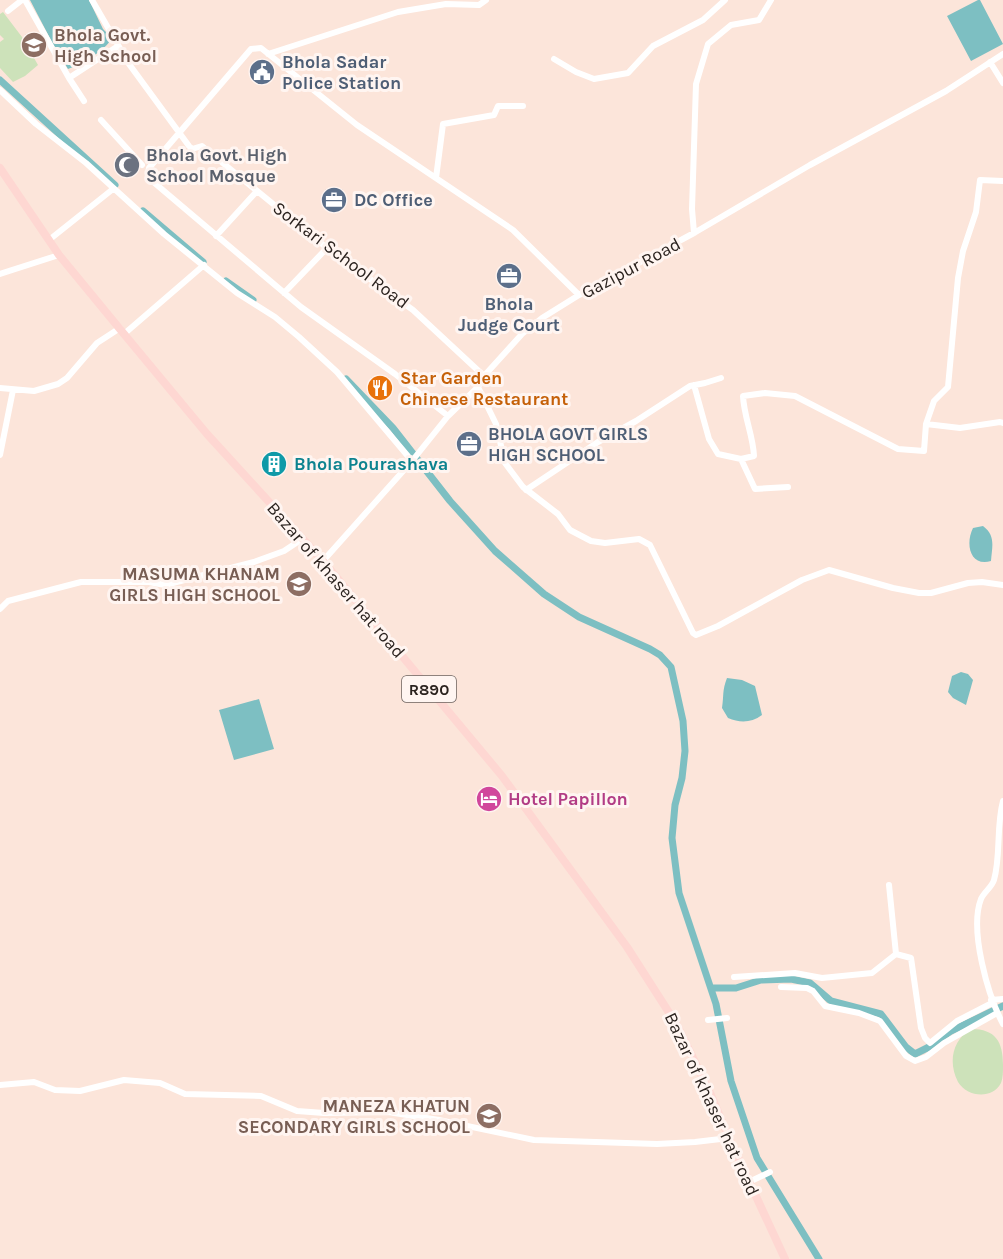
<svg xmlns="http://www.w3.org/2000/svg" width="1003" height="1259" font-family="Karla,sans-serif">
	<rect width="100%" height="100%" fill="#fce5da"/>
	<path fill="#cde2ba" d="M3 12 22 37 38 65 25 76 13 82 0 68V42L4 39 0 35V14Z
		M971 1029C996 1029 1003 1042 1003 1065 1003 1071 1003 1078 1001 1083 992 1100 967 1097 958 1082 948 1063 952 1040 971 1029Z"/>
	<path fill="#7dbfc2" d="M30 0H89L103 29 112 38C106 50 81 65 68 69L54 46Z
		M978 0H980L1003 44 971 61 947 16Z
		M983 526C996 536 992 546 991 561 970 567 965 544 973 528Z
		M961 672 968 674 973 680 966 705 953 698 948 692 952 676Z
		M727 678 742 680 755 686 762 715C751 723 740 723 728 718L722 708C724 695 722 691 727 678Z
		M259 699 274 749 234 760 219 710Z"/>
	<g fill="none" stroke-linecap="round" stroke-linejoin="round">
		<path stroke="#7dbfc2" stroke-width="7" d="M0 80 115 185
			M143 211 203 262
			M226 281 253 300
			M346 379 393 428 450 501 495 551 544 594 579 617 650 649 660 655 671 667 683 721 685 751 682 778 675 805 672 838 679 893 716 1004 731 1081 757 1158 819 1259
			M711 988H736L761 980 791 979 810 983 831 1001 881 1014 906 1047 915 1054 929 1047 951 1031 1003 1006"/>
		<path stroke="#fff" stroke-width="6" d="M25 0 69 78 118 46
			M92 0 129 64 189 146 192 149 202 146 327 248 413 310 484 376
			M8 11 22 0
			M268 54 398 12 446 4 479 5 486 0
			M554 59 576 72 594 79 628 73 653 46 703 20 725 0
			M990 62 1003 83
			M69 78 84 101
			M0 90 36 124 86 163 164 234 237 293 275 317 299 337 337 372 412 461
			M101 120 142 165
			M436 178 443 124 494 115 498 106H523
			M694 233 692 209 696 84 708 44 731 25 759 20 771 0
			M216 236 257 191
			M49 240 113 189
			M0 274 59 255
			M284 293 327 248
			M124 334 204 265
			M694 385 709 439 718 454 741 459 755 489 788 487
			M478 387 496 424 505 463 523 487 558 514 570 530 591 541 605 543 639 539 650 545 693 633 696 635 718 626 802 580 829 570 893 588 919 593H931L968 583 982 582 1003 585
			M0 388 34 391 58 384 67 378 97 343 120 328
			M448 416 395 374 301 307 151 180 148 173 149 168 251 49 261 48 357 125 513 230 579 295
			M926 424 960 428 1000 422 1003 423
			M0 455 13 390
			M741 459 754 456C753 435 744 417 743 396L765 393 795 396 898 449 924 451 926 424 934 401 948 387 958 278 963 251 976 212 980 180 1003 181
			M526 490 598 442 636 421 690 386 705 383 721 378
			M323 561 412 461 448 416 478 387 484 376 522 334 542 318 579 295 694 233 810 165 946 91 1003 54
			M0 609 8 601 81 582H149L165 585 254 562 284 551 302 539
			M1003 801C996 827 1001 855 994 880 992 887 984 892 981 899 969 930 988 996 1003 1024
			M896 954 911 958 921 1028 925 1038 930 1043 957 1021 992 1003
			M734 977 795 973 822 978 872 973 896 954 889 885
			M781 987 807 988 813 991 825 1006 859 1013 880 1021 906 1056 915 1061 926 1057 944 1043 997 1013
			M991 1000 1003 999
			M708 1020 727 1018
			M0 1085 34 1082 55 1090 80 1091 124 1080 160 1083 185 1094 261 1096 297 1111 324 1113 388 1112 439 1120 534 1140 657 1144 695 1142 729 1138
			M749 1182 770 1172"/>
		<path stroke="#fed7d2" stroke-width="8" d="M0 168 59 255 124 334 207 434 323 561 502 776 627 947 677 1025 711 1095 729 1138 785 1259"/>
	</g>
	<defs>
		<g id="school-disc" transform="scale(1.35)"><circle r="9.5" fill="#8d6e63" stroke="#fff5f1"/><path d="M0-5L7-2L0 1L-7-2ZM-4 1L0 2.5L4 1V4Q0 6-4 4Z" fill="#fff"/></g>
		<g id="civic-disc" transform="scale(1.35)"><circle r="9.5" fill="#5c6f8a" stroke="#fff5f1"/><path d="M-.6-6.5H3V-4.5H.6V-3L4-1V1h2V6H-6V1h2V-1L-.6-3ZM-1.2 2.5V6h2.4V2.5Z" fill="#fff"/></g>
		<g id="mosque-disc" transform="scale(1.35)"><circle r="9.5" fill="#6b7280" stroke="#fff5f1"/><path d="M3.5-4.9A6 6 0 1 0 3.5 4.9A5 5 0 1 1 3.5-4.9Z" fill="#fff"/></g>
		<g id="office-disc" transform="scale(1.35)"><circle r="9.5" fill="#5c6f8a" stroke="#fff5f1"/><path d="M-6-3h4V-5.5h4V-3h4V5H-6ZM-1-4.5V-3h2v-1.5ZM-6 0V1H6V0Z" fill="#fff"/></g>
		<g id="restaurant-disc" transform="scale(1.35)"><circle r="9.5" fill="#e8710a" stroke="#fff5f1"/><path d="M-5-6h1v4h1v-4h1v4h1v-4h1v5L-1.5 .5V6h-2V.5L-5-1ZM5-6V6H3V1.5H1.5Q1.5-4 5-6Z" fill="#fff"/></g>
		<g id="building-disc" transform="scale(1.35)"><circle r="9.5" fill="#0f9aa8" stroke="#fff5f1"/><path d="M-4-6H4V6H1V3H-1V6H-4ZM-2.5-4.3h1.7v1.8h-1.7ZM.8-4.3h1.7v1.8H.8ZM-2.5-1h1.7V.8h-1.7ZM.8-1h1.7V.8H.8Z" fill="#fff"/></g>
		<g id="hotel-disc" transform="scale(1.35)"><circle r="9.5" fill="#d1479c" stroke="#fff5f1"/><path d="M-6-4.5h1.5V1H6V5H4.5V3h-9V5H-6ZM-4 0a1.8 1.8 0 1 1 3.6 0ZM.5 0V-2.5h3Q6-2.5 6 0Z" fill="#fff"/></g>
	</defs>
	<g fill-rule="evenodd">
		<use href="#school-disc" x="34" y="45"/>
		<use href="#civic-disc" x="262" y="72"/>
		<use href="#mosque-disc" x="127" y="165"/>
		<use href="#office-disc" x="334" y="200"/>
		<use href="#office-disc" x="509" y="276"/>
		<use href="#restaurant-disc" x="380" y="388"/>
		<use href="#office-disc" x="469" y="444"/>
		<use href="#building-disc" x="274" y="464"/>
		<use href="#school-disc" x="299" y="584"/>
		<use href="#hotel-disc" x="489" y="799"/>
		<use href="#school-disc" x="489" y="1116"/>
	</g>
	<g text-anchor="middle" stroke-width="6" stroke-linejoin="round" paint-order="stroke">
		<rect fill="#fff5f1" stroke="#6b625e" stroke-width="1.5" x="402" y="676" width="54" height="26" rx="4.5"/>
		<g font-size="16" font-weight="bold" fill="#2b231f">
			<text x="429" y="695">R890</text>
		</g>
		<g font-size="18" font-weight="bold" fill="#785e54" stroke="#fff5f1" text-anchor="end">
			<text x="54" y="41" text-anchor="start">Bhola Govt.<tspan x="54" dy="21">High School</tspan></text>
			<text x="280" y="580">MASUMA KHANAM<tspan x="280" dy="21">GIRLS HIGH SCHOOL</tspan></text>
			<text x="470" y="1112">MANEZA KHATUN<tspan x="470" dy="21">SECONDARY GIRLS SCHOOL</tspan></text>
		</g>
		<g font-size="18" font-weight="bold" fill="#4e5e75" stroke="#fff5f1" text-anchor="start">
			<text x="282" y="68">Bhola Sadar<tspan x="282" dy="21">Police Station</tspan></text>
			<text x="354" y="206">DC Office</text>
			<text x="509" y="310" text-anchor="middle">Bhola<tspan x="509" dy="21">Judge Court</tspan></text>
			<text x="488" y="440">BHOLA GOVT GIRLS<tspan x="488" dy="21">HIGH SCHOOL</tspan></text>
		</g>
		<g font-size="18" font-weight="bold" fill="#5b616d" stroke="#fff5f1" text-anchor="start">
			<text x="146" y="161">Bhola Govt. High<tspan x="146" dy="21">School Mosque</tspan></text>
		</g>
		<g font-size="18" fill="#2b231f" stroke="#fff5f1">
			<text transform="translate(341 255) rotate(37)" y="6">Sorkari School Road</text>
			<text transform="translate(631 268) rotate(-28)" y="6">Gazipur Road</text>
			<text transform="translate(336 580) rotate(49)" y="6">Bazar of khaser hat road</text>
			<text transform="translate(712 1104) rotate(65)" y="6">Bazar of khaser hat road</text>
		</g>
		<g font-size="18" font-weight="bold" fill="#c56008" stroke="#fff5f1" text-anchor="start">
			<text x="400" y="384">Star Garden<tspan x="400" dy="21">Chinese Restaurant</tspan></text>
		</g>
		<g font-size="18" font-weight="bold" fill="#0d838f" stroke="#fff5f1" text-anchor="start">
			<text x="294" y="470">Bhola Pourashava</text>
		</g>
		<g font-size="18" font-weight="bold" fill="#b23c85" stroke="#fff5f1" text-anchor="start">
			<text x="508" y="805">Hotel Papillon</text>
		</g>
	</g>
</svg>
